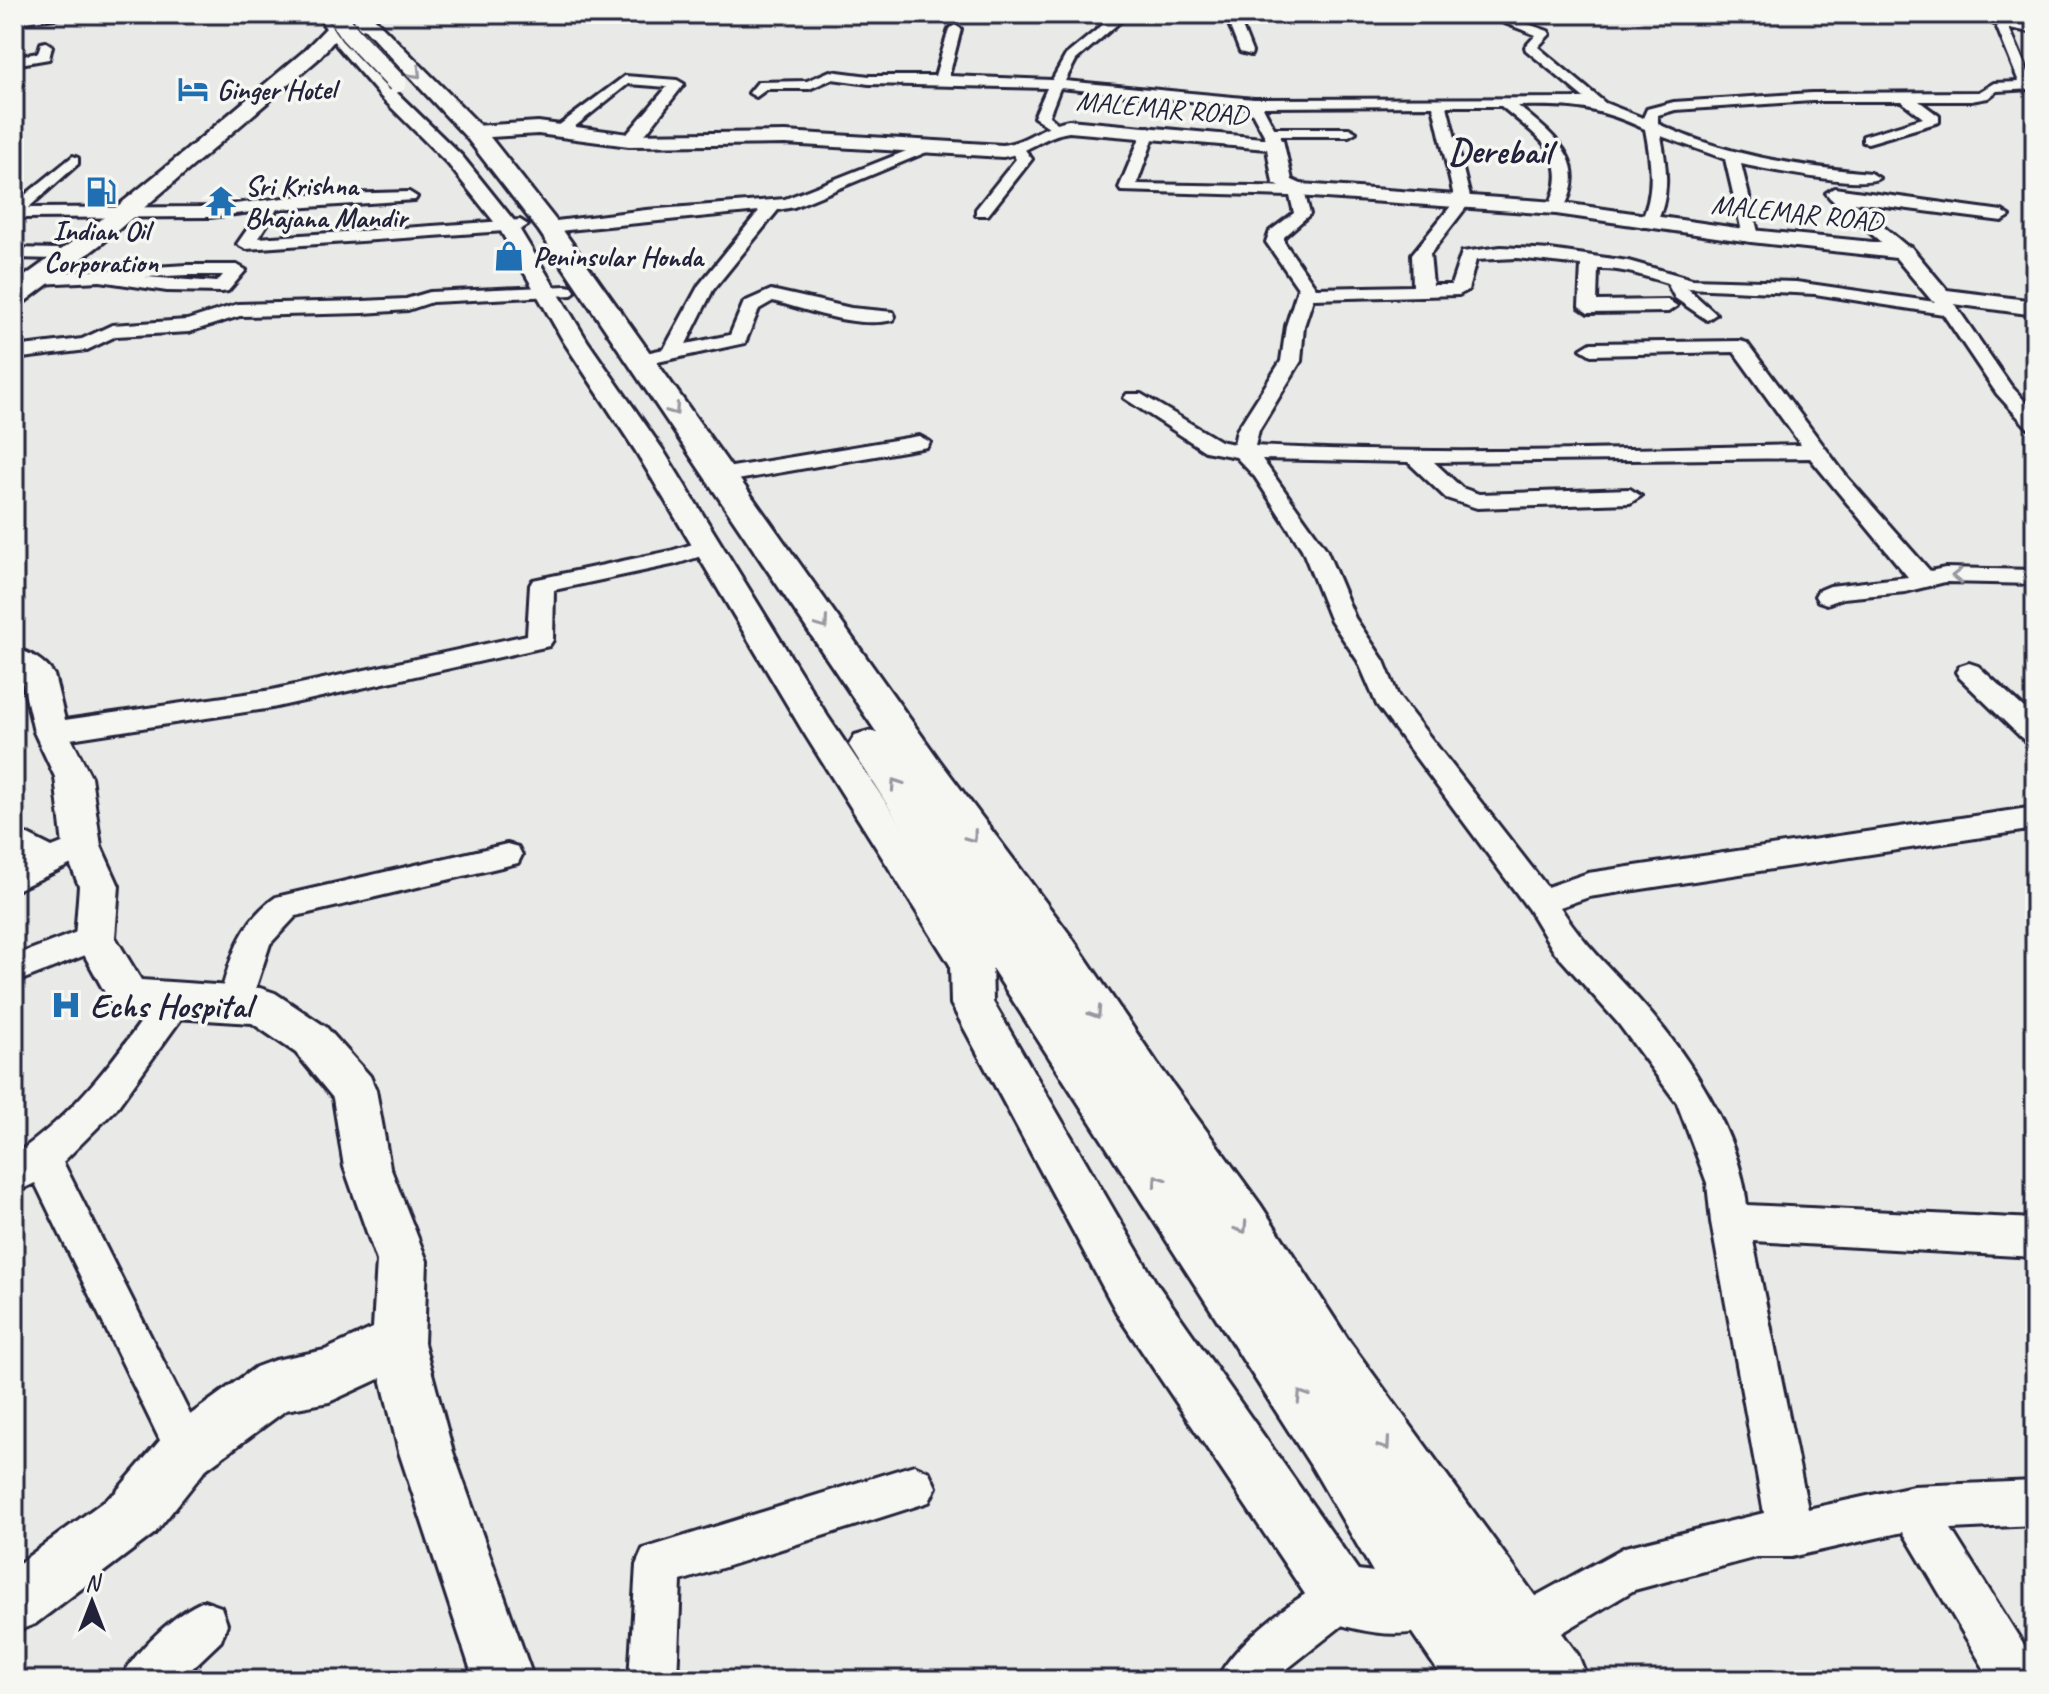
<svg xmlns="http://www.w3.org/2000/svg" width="2049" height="1694" font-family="Caveat,sans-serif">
	<rect width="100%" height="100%" fill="#e9e9e7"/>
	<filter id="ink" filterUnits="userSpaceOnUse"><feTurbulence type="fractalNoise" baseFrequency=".0125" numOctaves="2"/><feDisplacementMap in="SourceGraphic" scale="16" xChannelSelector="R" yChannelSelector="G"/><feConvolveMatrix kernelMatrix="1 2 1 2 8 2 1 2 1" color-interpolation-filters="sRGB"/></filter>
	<g filter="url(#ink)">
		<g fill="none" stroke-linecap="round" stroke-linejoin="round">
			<g stroke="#22223b" stroke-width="6">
				<path id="minor" d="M63 14 57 18 14 23V15Z
					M1116 14H1129L1076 60 1065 81 1254 99 1584 98 1526 50 1525 47 1536 35 1481 14H1499L1548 31 1550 34 1538 47 1605 103 1643 118 1647 109 1674 102 1812 93 1979 92 1994 83 2019 82 1996 25 1977 14C1996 14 2015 22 2035 25V33L2009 28 2034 86 2032 89 1997 91 1988 98 1971 101H1919L1939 116V122L1868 143 1863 142V136L1923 118 1901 101H1812L1675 110 1658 115V124C1727 156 1797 166 1871 173L1879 178C1865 189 1763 169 1741 164L1759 236 1751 241 1743 236 1725 159 1661 136C1667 167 1671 199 1654 227H1642L1640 223C1656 193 1651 161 1645 129 1595 106 1571 105 1518 106 1554 136 1592 162 1562 211L1556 213 1548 208C1574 155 1538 138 1501 106H1447L1471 201 1430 254 1433 285H1451L1462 252 1501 247 1550 250 1628 261 1692 279 1796 282 1935 302 1931 296 1934 292H1946L2011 386 2035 412V430L2028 428 1997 394 1943 314 1815 294 1687 288 1716 314 1707 320 1675 298 1667 283C1644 276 1622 268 1598 269L1597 301 1668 300 1677 306 1668 312 1588 313 1579 307 1581 265 1517 258 1476 260 1468 290 1459 295 1313 299 1304 326 1301 361 1259 430 1255 446C1436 456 1619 449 1801 445L1734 352 1591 355 1581 349 1591 343 1740 341 1747 343 1846 476 1930 571 1945 568 2035 570V584L1945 582 1905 592 1843 598 1827 604 1818 601 1815 596 1818 591 1830 586 1908 577 1810 458 1434 462 1462 488 1479 494 1630 489 1641 496 1630 503 1477 508 1446 498 1408 462 1262 459 1326 549 1355 618 1384 661 1398 696 1547 887 1588 873 2035 807V829L1589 897 1560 907C1582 942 1612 970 1639 1000 1688 1054 1739 1131 1747 1205L2035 1219V1257L1753 1241 1808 1509 1913 1486 2035 1481V1525L1951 1529 2035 1663V1680H1991L1903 1532 1791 1557H1757L1634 1590 1535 1649 1518 1655 1501 1649 1495 1632 1501 1615 1625 1547 1764 1513 1711 1222 1707 1183 1677 1103 1618 1023 1553 950 1529 910 1377 705 1358 661 1330 619 1302 549 1255 477 1236 457 1205 451 1124 398 1127 394H1141L1220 441 1234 444 1237 430 1281 361 1286 326 1298 288 1266 242 1270 231 1294 213 1290 196 1121 191 1119 188 1144 128 1149 127 1156 131 1137 184 1303 187 1310 214 1284 237V242L1316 288 1413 286 1412 254 1455 201 1433 106 1263 107 1274 128H1349L1356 132 1349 136H1279L1283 144 1276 148 1269 144 1249 107 1060 88 1049 116 1062 127 1055 131 1034 117 1047 88 869 84 832 79 809 89H767L756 97 749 93 758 82 807 81 830 71 869 76H935L949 29 955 25 961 29 949 76 1052 80 1066 55Z
					M1225 14H1237L1252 52 1251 55 1240 52Z
					M1259 14H1301L1302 15C1293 21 1268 20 1259 14Z
					M46 42 52 46 49 59 14 65V57L38 53 41 43Z
					M625 76 677 80 684 84 647 132 634 143H624L622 140 667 87 628 84 568 132H558V126Z
					M929 142 934 143V149L794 207 778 210 713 290 686 344 730 335 744 302 771 290 851 308 893 312 895 316 893 320C856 329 809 310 773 301L759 309 745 343 639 366 632 364 629 360 632 356 664 349 699 285 759 211 548 232 540 227 548 222 646 210 785 199Z
					M1018 145 1023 147 1032 159 988 215H976V209L1016 159 1010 150Z
					M73 156 78 158V164L28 208 210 207 307 195 409 192 417 197 415 200 277 209 258 238 520 220 528 225 520 230 246 249 237 244 260 211 210 217 14 218V204Z
					M1834 188 2002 211 2010 216 2002 221 1854 202 1909 248 1912 252 1909 256H1897L1830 198 1826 193Z
					M14 248 58 249 67 254 58 259 14 258Z
					M187 265H237L246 270 228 291 222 292 167 291 100 281 38 284 29 279 38 274ZM187 275H223L217 282 145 277Z
					M566 286 572 287 575 291 572 295 432 302 408 310 363 313 240 316 189 332 116 336 87 350 14 359V347L82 339 112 325 187 320 238 304 363 301 406 299 430 292Z
					M919 436 930 442 927 447 720 483 709 476 720 469Z
					M706 540 714 542 718 547 714 552 676 564 554 590 553 640 549 646 272 708 51 742 41 739 37 732 41 725 51 722 272 690 527 635 530 585 533 580 670 551Z
					M1969 663 1978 666 2035 718V744L2025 741 1960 678 1956 672 1960 666Z
					M14 828 52 847 82 835 93 838 97 846 93 854 14 891V865L25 860 14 853Z
					M507 844 518 847 522 855 518 863 296 916 270 944 247 1014 235 1018 223 1014 218 1004C229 963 239 922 276 897Z
					M95 925 106 929 111 938 106 947 14 983V956Z
					M174 988 186 992 191 1002 186 1012 116 1109 63 1162 208 1450 202 1465 187 1471 172 1465 35 1183 14 1193V1155C76 1114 120 1052 162 992Z
					M914 1465 929 1472 936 1487 929 1502 681 1581 677 1680H629L636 1565 643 1549Z
					M1342 1574 1358 1581 1365 1597 1358 1613 1273 1680H1217C1233 1642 1304 1590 1342 1574Z
					M204 1601 221 1607 227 1624 221 1641 180 1680H121C133 1652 176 1612 204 1601Z"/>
			</g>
			<g stroke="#22223b" stroke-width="6">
				<path id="tertiary" d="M317 14H333L349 40 393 89 462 156 515 222 588 342 663 450 828 717 986 951 992 963 993 1002 1155 1281 1358 1570 1412 1577 1433 1585 1441 1606 1433 1627C1399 1641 1354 1631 1321 1618L1119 1317 951 1004 950 965 804 733 635 450 564 342 499 228 448 164 381 97 337 46Z
					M1069 120 1283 140 1292 180 1301 184 1556 202 1751 230 1903 245 1911 247 1947 290 2035 301V315L1932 301 1896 258 1751 242 1556 214 1297 196 1273 183 1267 149 1069 132C1045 135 1028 153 1003 157L785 144 629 146 538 134 474 138 465 132 474 126 538 122 629 134 785 132 1003 145C1027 142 1044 124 1069 120Z
					M14 648C29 652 45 661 54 675L68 732 91 777 101 846 119 886 115 937 141 980 260 988 275 993 326 1027 370 1076 376 1090 390 1167 427 1261 424 1343 453 1452 534 1680H474L399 1452 381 1378 329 1402 286 1410 206 1469 155 1533 35 1624 14 1632V1567L115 1493 168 1431 256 1367 275 1360 325 1350 373 1328 377 1261 344 1167 333 1098 296 1053 252 1023 129 1015 114 1009 75 938 79 886 63 846 55 777 34 732 22 680 14 675Z"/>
			</g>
			<g stroke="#22223b" stroke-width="6">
				<path id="primary" d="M367 17 376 22 373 26 340 34 317 60 105 241 23 303 14 305V284L87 231 183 153 303 52 328 26Z"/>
			</g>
			<g stroke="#22223b" stroke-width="6">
				<path id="trunk" d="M351 14H370L482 127 557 222 939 760 1070 935 1157 1063 1260 1204 1349 1341 1578 1655 1588 1680H1444L1387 1596 1313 1469 849 745 855 735 869 731 877 733 539 231 466 137Z"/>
			</g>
			<use href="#minor" fill="#f6f6f2" fill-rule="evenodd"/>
			<use href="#tertiary" fill="#f6f6f2" fill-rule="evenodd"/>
			<use href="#primary" fill="#f6f6f2" fill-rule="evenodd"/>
			<use href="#trunk" fill="#f6f6f2" fill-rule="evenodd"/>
			<g stroke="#22223b" stroke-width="22" stroke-linecap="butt">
				<path id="trunk-bridge" d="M336 14 350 34 397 83"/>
			</g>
			<use href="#trunk-bridge" stroke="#f6f6f2" stroke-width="19"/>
		</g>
		<defs><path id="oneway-chevron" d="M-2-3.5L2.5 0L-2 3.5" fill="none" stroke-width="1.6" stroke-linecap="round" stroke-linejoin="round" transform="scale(2)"/></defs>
		<g stroke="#9797a0">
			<use href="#oneway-chevron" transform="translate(416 73) rotate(46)"/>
			<use href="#oneway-chevron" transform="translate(674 410) rotate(55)"/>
			<use href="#oneway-chevron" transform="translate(1957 576) rotate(-180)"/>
			<use href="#oneway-chevron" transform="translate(823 624) rotate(55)"/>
			<use href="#oneway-chevron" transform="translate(896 784) rotate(-124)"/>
			<use href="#oneway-chevron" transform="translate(972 837) rotate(54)"/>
			<use href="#oneway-chevron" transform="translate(1096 1013) rotate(57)"/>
			<use href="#oneway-chevron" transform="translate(1158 1180) rotate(-124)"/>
			<use href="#oneway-chevron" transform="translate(1242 1228) rotate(57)"/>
			<use href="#oneway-chevron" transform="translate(1302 1396) rotate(-123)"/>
			<use href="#oneway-chevron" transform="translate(1385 1445) rotate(55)"/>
		</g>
	</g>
	<defs>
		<g id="hotel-bare" transform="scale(2.4)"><path d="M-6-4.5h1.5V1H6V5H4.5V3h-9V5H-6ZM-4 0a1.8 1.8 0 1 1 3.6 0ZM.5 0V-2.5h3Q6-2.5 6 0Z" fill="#1f6fb2" stroke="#f6f6f2" stroke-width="2.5" paint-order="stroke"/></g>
		<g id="fuel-bare" transform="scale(2.4)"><path d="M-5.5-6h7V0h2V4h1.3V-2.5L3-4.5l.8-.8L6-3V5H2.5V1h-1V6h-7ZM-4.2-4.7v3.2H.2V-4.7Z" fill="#1f6fb2" stroke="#f6f6f2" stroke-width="2.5" paint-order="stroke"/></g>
		<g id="temple-bare" transform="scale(2.4)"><path d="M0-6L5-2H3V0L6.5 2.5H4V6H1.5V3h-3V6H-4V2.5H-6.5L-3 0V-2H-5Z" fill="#1f6fb2" stroke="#f6f6f2" stroke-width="2.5" paint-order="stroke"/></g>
		<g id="shop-bare" transform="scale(2.4)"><path d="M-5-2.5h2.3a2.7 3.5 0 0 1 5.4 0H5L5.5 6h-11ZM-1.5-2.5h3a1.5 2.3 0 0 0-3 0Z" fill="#1f6fb2" stroke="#f6f6f2" stroke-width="2.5" paint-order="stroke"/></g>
		<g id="hospital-bare" transform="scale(2.4)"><path d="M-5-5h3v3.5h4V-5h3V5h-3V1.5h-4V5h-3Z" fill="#1f6fb2" stroke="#f6f6f2" stroke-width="2.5" paint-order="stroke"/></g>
	</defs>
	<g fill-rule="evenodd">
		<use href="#hotel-bare" x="193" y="89"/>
		<use href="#fuel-bare" x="101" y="192"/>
		<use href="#temple-bare" x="221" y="201"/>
		<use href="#shop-bare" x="509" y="256"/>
		<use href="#hospital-bare" x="66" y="1005"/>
	</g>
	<g text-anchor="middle" stroke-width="7" stroke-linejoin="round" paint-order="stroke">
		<g font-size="28" font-weight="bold" fill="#22223b" stroke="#f6f6f2" text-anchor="start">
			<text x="217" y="99">Ginger Hotel</text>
			<text x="245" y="195">Sri Krishna<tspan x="245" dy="32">Bhajana Mandir</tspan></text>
			<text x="101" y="240" text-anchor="middle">Indian Oil<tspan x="101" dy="32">Corporation</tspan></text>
			<text x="533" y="266">Peninsular Honda</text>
		</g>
		<g font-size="28" fill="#22223b" stroke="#f6f6f2">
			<text transform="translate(1162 107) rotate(5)" y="10">MALEMAR ROAD</text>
			<text transform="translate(1797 212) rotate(6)" y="10">MALEMAR ROAD</text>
		</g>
		<g font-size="34" font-weight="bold" fill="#22223b" stroke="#f6f6f2" text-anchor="start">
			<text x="90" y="1017">Echs Hospital</text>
		</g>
		<g font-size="36" font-weight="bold" fill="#22223b" stroke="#f6f6f2">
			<text x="1500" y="163">Derebail</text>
		</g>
	</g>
	<rect width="2049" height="1694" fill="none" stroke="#f6f6f2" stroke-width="48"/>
	<rect x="24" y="24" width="2001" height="1646" fill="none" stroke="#22223b" stroke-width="3" filter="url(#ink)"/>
	<g transform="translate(92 1602)" stroke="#f6f6f2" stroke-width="6" paint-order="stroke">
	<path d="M0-6L14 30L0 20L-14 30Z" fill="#22223b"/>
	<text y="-12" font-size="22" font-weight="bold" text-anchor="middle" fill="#22223b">N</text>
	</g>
</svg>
